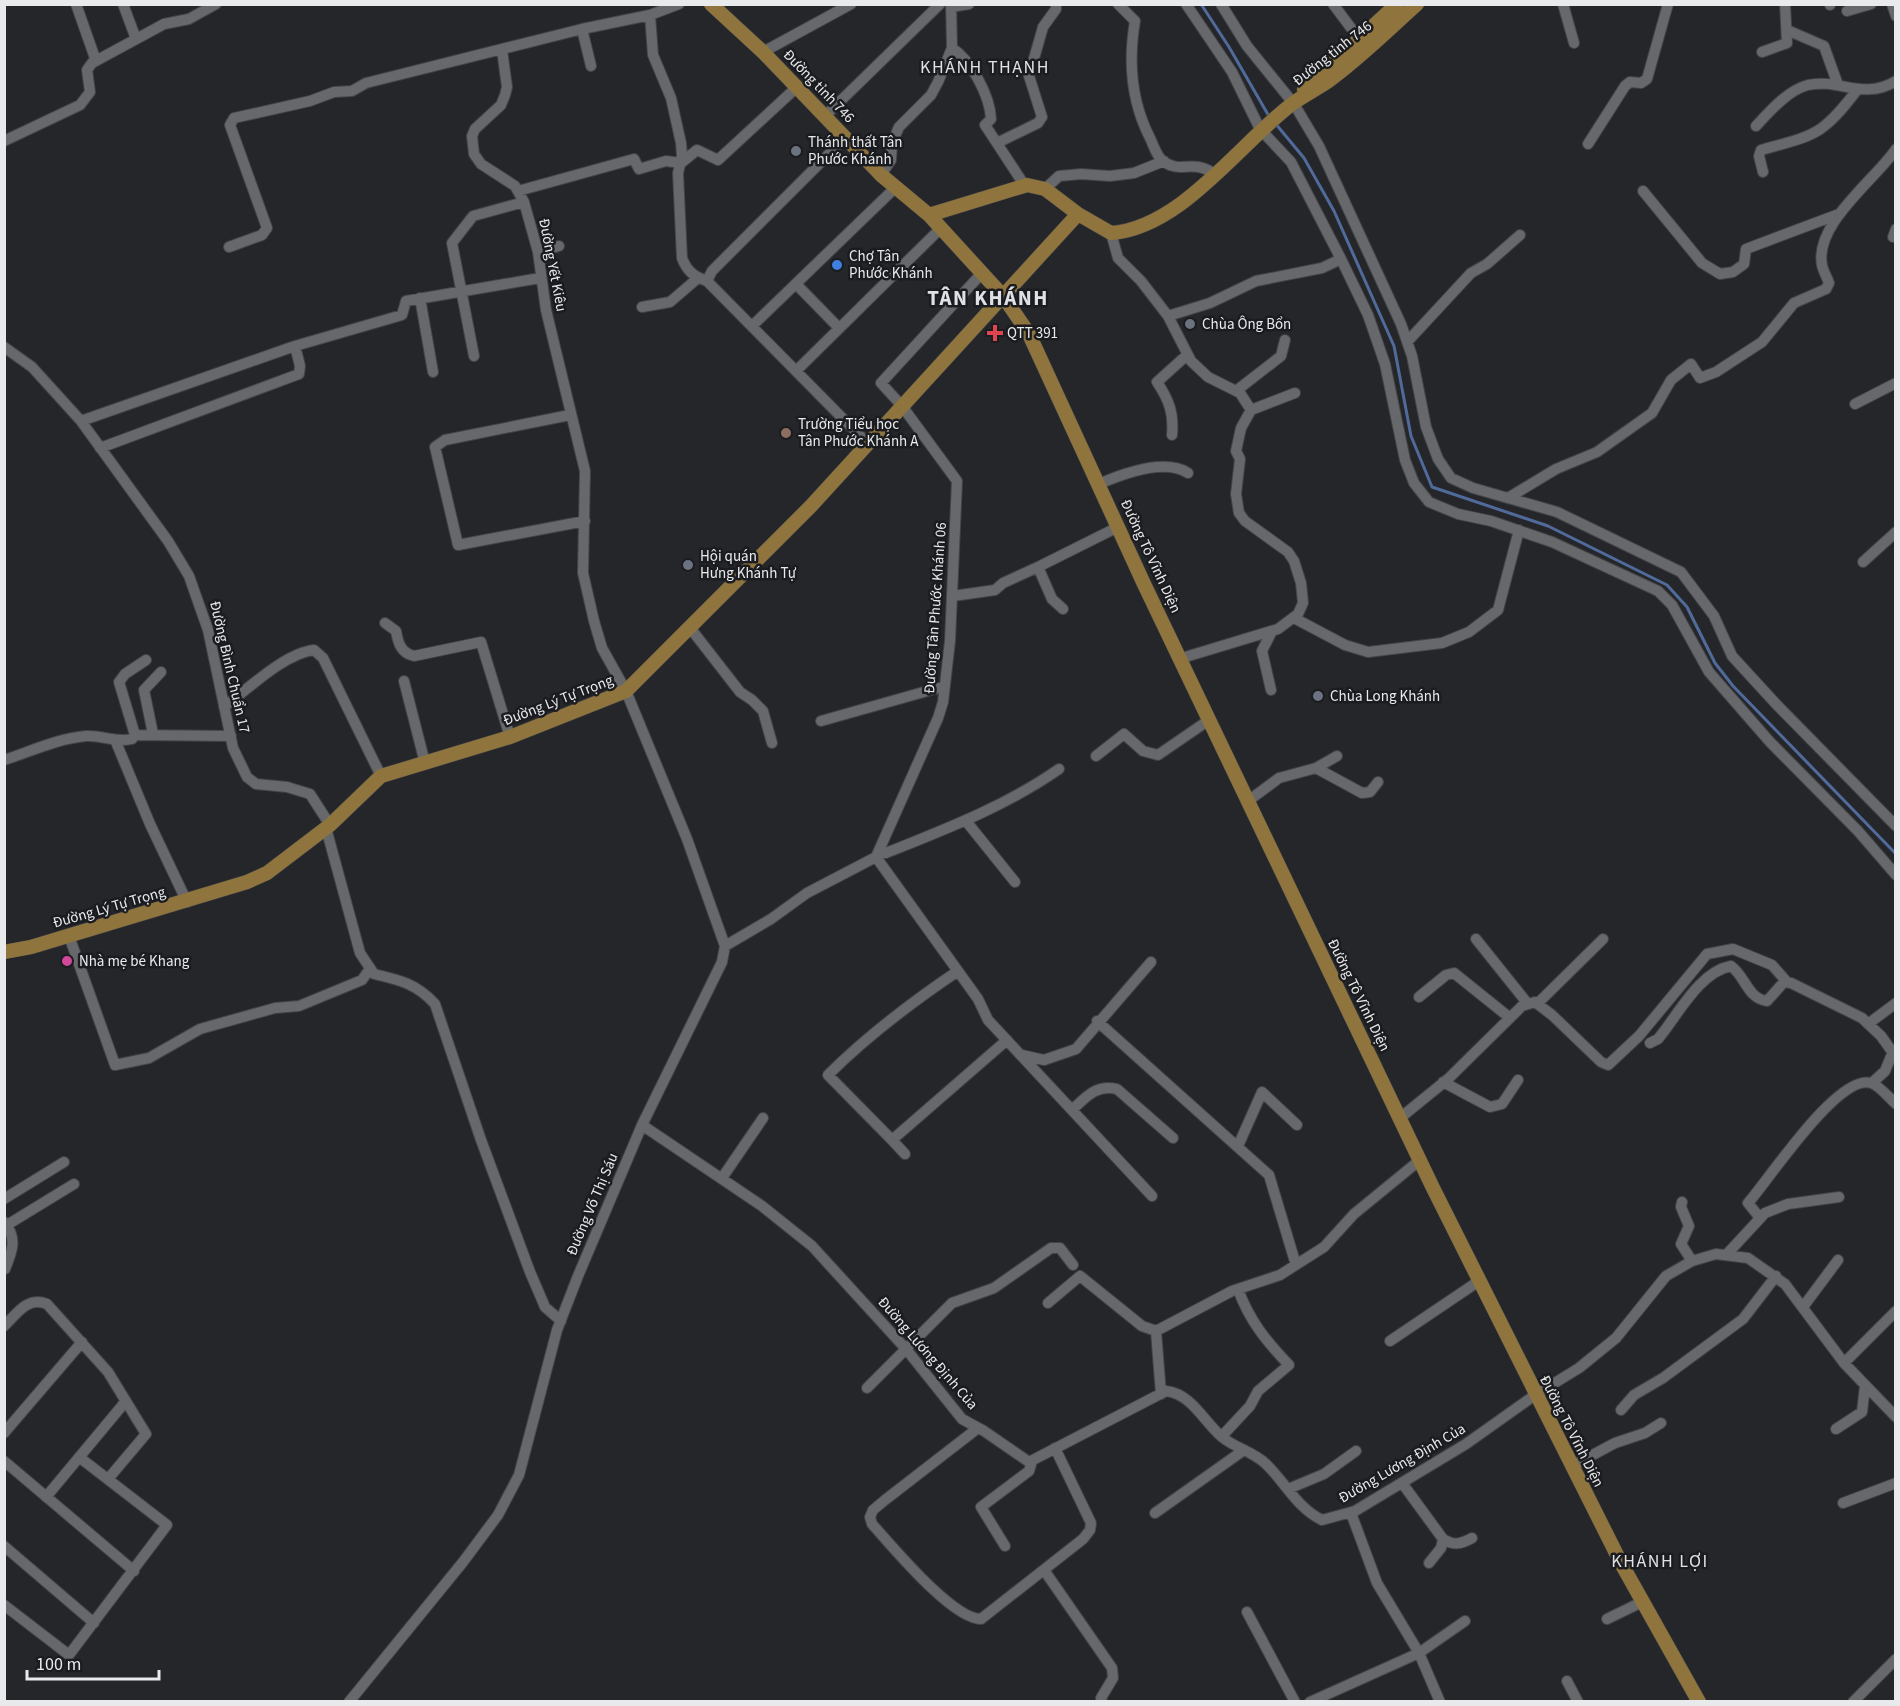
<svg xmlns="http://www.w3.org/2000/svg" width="1900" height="1706" font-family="'Source Sans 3',sans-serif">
	<rect width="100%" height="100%" fill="#25262a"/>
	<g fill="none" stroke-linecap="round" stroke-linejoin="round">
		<path stroke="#506b9b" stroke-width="3" d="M1201 4 1229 47 1270 118
			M1275 123 1304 158 1334 211 1394 346 1411 436 1432 487 1548 526 1667 585 1687 607 1715 663 1733 686 1896 854"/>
		<g stroke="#434446" stroke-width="12">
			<path id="minor" d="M76 4 96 61
				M123 4 136 39
				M1118 4 1135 21C1128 62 1131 101 1150 138 1154 146 1156 156 1164 162 1182 174 1193 158 1216 175
				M1186 4 1232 72 1260 129 1291 162 1341 259 1368 315 1385 364 1405 460 1414 483 1429 502 1458 514 1491 521 1552 542 1658 591 1672 605 1709 672 1770 742 1858 831 1896 875
				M1221 4 1247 46 1294 104 1319 146 1401 324 1412 356 1426 427 1438 459 1451 478 1473 488 1557 512 1681 572 1714 616 1732 656 1777 705 1896 826
				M1333 4 1360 40
				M1563 4 1574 43
				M1830 4V5
				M1892 4 1896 16
				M951 7 969 4
				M1847 11 1871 4
				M650 15 653 55 671 98 681 143 682 156 678 173 682 258C687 271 693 276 707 281
				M582 29 591 66
				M1787 30 1824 46 1838 85
				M952 48C971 60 990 96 991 119L985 125 1025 186
				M763 52 851 4
				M1762 52 1787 43 1785 4
				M825 116 940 4
				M1756 126C1770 111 1788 90 1808 85 1840 78 1863 101 1896 81
				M846 137 712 271 707 281 868 444
				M4 141 80 105 90 92 87 70 92 63 164 24 189 19 216 4
				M997 143 1038 123 1042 117 1029 76 1043 27 1056 9V4
				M1588 144 1625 86 1630 82 1641 83 1647 79 1668 4
				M1763 172 1759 156 1761 150C1815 135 1822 136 1857 90
				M881 175 891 160 892 143 899 127 931 95 938 82 952 48 951 4
				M1045 189 1059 176 1081 174 1110 176 1134 173 1164 161
				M518 191 634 159 639 169 666 161 681 163 697 150 718 160 797 87
				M1643 191 1702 263 1720 274 1733 272 1744 264 1746 249 1839 214
				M1111 233 1118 258 1141 281 1168 316 1191 361 1208 377 1240 393 1251 410 1241 428 1236 451 1240 459 1236 494 1239 513 1245 521 1288 552 1294 561 1301 583 1303 603 1298 614 1278 629 1182 658
				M1893 237 1896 229
				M229 247 262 235 267 228 230 125 234 118 310 101 334 92 352 91 366 83 582 29 650 15 679 4
				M538 252 559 246
				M796 284 839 328
				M420 298 433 372
				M642 307 670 302 698 278
				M1168 316 1210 303 1256 281 1322 268 1341 259
				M752 326 895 188
				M1407 342 1471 273 1487 264 1520 235
				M4 347 32 367 81 421 168 541 189 576 208 630 233 748 247 777 256 784 287 787 310 794 330 825
				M474 356 452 243 473 216 524 202
				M796 371 941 228
				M1236 391 1281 356 1285 340
				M1855 404 1896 383
				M1251 410 1295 393
				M570 415 445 440 435 447 458 545 585 521
				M81 421 295 346 402 315 406 301 540 278
				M1172 435C1174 413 1169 400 1157 382L1187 355
				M100 448 299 374 300 366 295 346
				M1099 484C1122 474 1165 458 1188 473
				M1508 498 1556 469 1597 452 1652 413 1671 380 1691 364 1700 378 1716 372 1762 342 1794 303 1826 289 1829 283C1827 277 1823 271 1822 265 1814 224 1875 180 1896 149
				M1863 562 1896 532
				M1038 567 1118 527
				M953 596 995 590 1003 583 1038 567 1052 599 1063 609
				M1294 618 1345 645 1368 652 1442 643 1469 632 1498 610 1519 530
				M385 623 396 631C398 643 401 653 414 656L481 642 510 737
				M691 629 740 692 752 700 763 711 772 743
				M404 681 425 763
				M1271 690 1262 651 1272 631
				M224 707C248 689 285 653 314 650L323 658 381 776
				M821 721 945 686
				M153 734 144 690 161 672
				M135 735 231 736
				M116 742 150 824 187 902
				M1096 756 1124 734 1143 751 1158 755 1209 720
				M4 760C32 751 56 739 86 736 103 735 115 743 132 739L135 735 119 682 125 674 146 660
				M1316 768 1362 793 1370 792 1378 782
				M1248 801 1279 778 1316 768 1337 756
				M966 821 1015 882
				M326 828 360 953 374 974C400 980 417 984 435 1004L481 1140 530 1272 545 1307 561 1321
				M878 853H886C946 829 1006 806 1059 769
				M876 857 978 999 988 1020 1152 1196
				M69 936 115 1065 149 1058 200 1029 275 1008 299 1006 362 980 369 970
				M1476 939 1528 1004
				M725 946 771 919 807 893 876 857 938 718 943 702 950 641 957 481 902 406 881 383 982 273
				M1419 997 1446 975 1454 973 1510 1018
				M1537 1004 1603 939
				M1097 1021 1269 1175 1296 1265
				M1868 1024 1896 1003
				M1650 1043 1658 1039C1678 1015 1699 972 1731 966 1746 977 1747 998 1767 1001L1784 982 1791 983 1862 1018 1881 1036 1896 1057
				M1022 1055 1044 1060 1076 1049 1151 962
				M1443 1082 1490 1107 1502 1104 1518 1080
				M1872 1083 1885 1071 1892 1054
				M1072 1110C1086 1097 1096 1084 1117 1089L1173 1138
				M1400 1118 1448 1079 1522 1006 1535 1002 1552 1015 1601 1062 1608 1065 1639 1036 1707 954 1733 949 1772 965 1787 982
				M642 1125 762 1206 812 1246 906 1349 962 1419 984 1431 1029 1462 1166 1391C1192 1394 1204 1422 1222 1437 1235 1448 1254 1452 1266 1464 1285 1482 1297 1508 1322 1520L1355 1511 1466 1444 1535 1395 1579 1368 1616 1338 1666 1276 1692 1261 1716 1254 1748 1258 1785 1284 1844 1363 1896 1417
				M892 1140 828 1075C868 1035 912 1002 958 971
				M1238 1146 1262 1092 1297 1125
				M905 1154 892 1140 1007 1040
				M722 1178 763 1118
				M4 1199 64 1162
				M1682 1202 1681 1207 1689 1226 1681 1244 1692 1261
				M1760 1218 1748 1203C1768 1181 1838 1073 1871 1083 1879 1085 1889 1098 1896 1104
				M4 1222C18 1238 12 1252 5 1269
				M7 1225 74 1184
				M1727 1254 1765 1213 1788 1204 1839 1197
				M1048 1303 1080 1276 1142 1326 1156 1331
				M1803 1307 1838 1260
				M4 1326C17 1314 27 1296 47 1304L108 1372 146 1434 108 1479
				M1390 1341 1479 1281
				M1844 1363 1896 1311
				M867 1388 952 1303 994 1288 1051 1248H1060L1073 1265
				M1161 1394 1156 1331 1232 1291 1280 1275 1324 1247 1354 1214 1420 1160
				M1621 1410 1634 1395 1663 1378 1743 1319 1776 1276
				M978 1428 885 1500 873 1510 870 1517 872 1524C892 1546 952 1619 981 1619L1083 1539 1090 1530 1091 1523 1055 1448
				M1836 1429 1862 1412 1865 1386
				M4 1433 82 1342
				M1222 1436 1250 1406 1258 1391 1289 1365C1266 1341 1249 1320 1238 1289
				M4 1461 134 1571
				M1572 1466 1615 1443 1645 1433 1661 1423
				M1402 1483 1443 1539C1454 1546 1461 1544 1472 1538
				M1288 1489 1324 1474 1356 1451
				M46 1497 126 1401
				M1843 1503 1896 1483
				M1155 1513 1244 1450
				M1351 1513 1377 1583 1419 1653 1440 1702
				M4 1546 94 1623
				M1005 1546 981 1507 1029 1471 1032 1461
				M1429 1563 1441 1548 1443 1539
				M1044 1570 1112 1668 1113 1678 1101 1698 1102 1702
				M4 1605 69 1655 167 1525 79 1457
				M1247 1612 1295 1702
				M1607 1619 1642 1602
				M1567 1681 1578 1702
				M349 1702 463 1562 498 1515 519 1475 557 1330 578 1276 642 1125 722 962 725 946 687 839 626 691 602 648 594 621 583 573 585 471 546 310 538 252 524 202 515 186 481 164 474 154 472 136 475 129 501 105 505 95 507 87 502 50
				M1310 1702 1419 1653 1465 1621
				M1853 1702 1896 1659"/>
		</g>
		<g stroke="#434446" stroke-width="15">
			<path id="major" d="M711 4 763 52 881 175 929 215 1003 296 1029 334 1144 584 1433 1188 1621 1563 1699 1702
				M1304 90 1397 4
				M929 215 1027 185 1045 189 1078 214 1111 233C1181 228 1239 144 1292 104 1303 96 1315 90 1327 82 1359 59 1387 31 1417 4
				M4 952 31 947 247 882 267 873 330 825 381 776 510 737 626 691 811 506 1078 214"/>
		</g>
		<use href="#minor" stroke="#66686c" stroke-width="10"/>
		<use href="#major" stroke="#8f753d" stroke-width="14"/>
	</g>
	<g fill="#6b7280" stroke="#1b1c20" stroke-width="2">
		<circle cx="796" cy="151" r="6"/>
		<circle cx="1190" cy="324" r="6"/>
		<circle cx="688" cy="565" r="6"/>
		<circle cx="1318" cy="696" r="6"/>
	</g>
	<circle fill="#3f7fe0" stroke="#1b1c20" stroke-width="2" cx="837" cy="265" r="6"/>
	<path fill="#e0444e" stroke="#1b1c20" stroke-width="2" d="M992 324h6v6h6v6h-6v6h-6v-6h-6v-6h6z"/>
	<circle fill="#8d6e63" stroke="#1b1c20" stroke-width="2" cx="786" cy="433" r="6"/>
	<circle fill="#d1479c" stroke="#1b1c20" stroke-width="2" cx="67" cy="961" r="6"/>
	<g text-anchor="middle" stroke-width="5" stroke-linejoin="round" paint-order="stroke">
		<g font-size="15" fill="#e9eaec" stroke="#1b1c20">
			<text transform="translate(1332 53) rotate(-38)" y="5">Đường tỉnh 746</text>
			<text transform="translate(819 86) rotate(46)" y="5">Đường tỉnh 746</text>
			<text transform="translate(553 265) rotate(79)" y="5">Đường Yết Kiêu</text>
			<text transform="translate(1151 556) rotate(65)" y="5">Đường Tô Vĩnh Diện</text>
			<text transform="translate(935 608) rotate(-86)" y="5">Đường Tân Phước Khánh 06</text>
			<text transform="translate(230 667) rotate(77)" y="5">Đường Bình Chuẩn 17</text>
			<text transform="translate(558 700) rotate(-21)" y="5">Đường Lý Tự Trọng</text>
			<text transform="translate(109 907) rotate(-16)" y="5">Đường Lý Tự Trọng</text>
			<text transform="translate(1359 995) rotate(64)" y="5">Đường Tô Vĩnh Diện</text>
			<text transform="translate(592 1204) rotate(-67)" y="5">Đường Võ Thị Sáu</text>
			<text transform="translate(928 1353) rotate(49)" y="5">Đường Lương Định Của</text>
			<text transform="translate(1572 1431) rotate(63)" y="5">Đường Tô Vĩnh Diện</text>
			<text transform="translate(1402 1463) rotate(-30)" y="5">Đường Lương Định Của</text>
		</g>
		<g font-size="15" fill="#e9eaec" stroke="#1b1c20" text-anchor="start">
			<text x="808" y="147">Thánh thất Tân<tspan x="808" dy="17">Phước Khánh</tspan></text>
			<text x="849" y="261">Chợ Tân<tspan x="849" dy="17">Phước Khánh</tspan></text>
			<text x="1202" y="329">Chùa Ông Bổn</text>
			<text x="1007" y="338">QTT 391</text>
			<text x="798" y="429">Trường Tiểu học<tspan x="798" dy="17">Tân Phước Khánh A</tspan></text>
			<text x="700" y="561">Hội quán<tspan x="700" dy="17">Hưng Khánh Tự</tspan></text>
			<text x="1330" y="701">Chùa Long Khánh</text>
			<text x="79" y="966">Nhà mẹ bé Khang</text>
		</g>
		<g font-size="18" letter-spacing="1.5" fill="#dfe1e6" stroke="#1b1c20">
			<text x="985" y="73">KHÁNH THẠNH</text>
			<text x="1660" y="1567">KHÁNH LỢI</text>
		</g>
		<g font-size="21" font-weight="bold" letter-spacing="1.5" fill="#dfe1e6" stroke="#1b1c20">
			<text x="988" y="305">TÂN KHÁNH</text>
		</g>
	</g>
	<rect width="1900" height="1706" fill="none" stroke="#e9eaec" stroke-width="12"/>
	<path d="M27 1670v9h132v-9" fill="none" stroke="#e9eaec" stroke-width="3"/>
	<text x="36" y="1670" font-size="18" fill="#e9eaec" stroke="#1b1c20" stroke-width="4.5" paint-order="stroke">100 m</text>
</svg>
